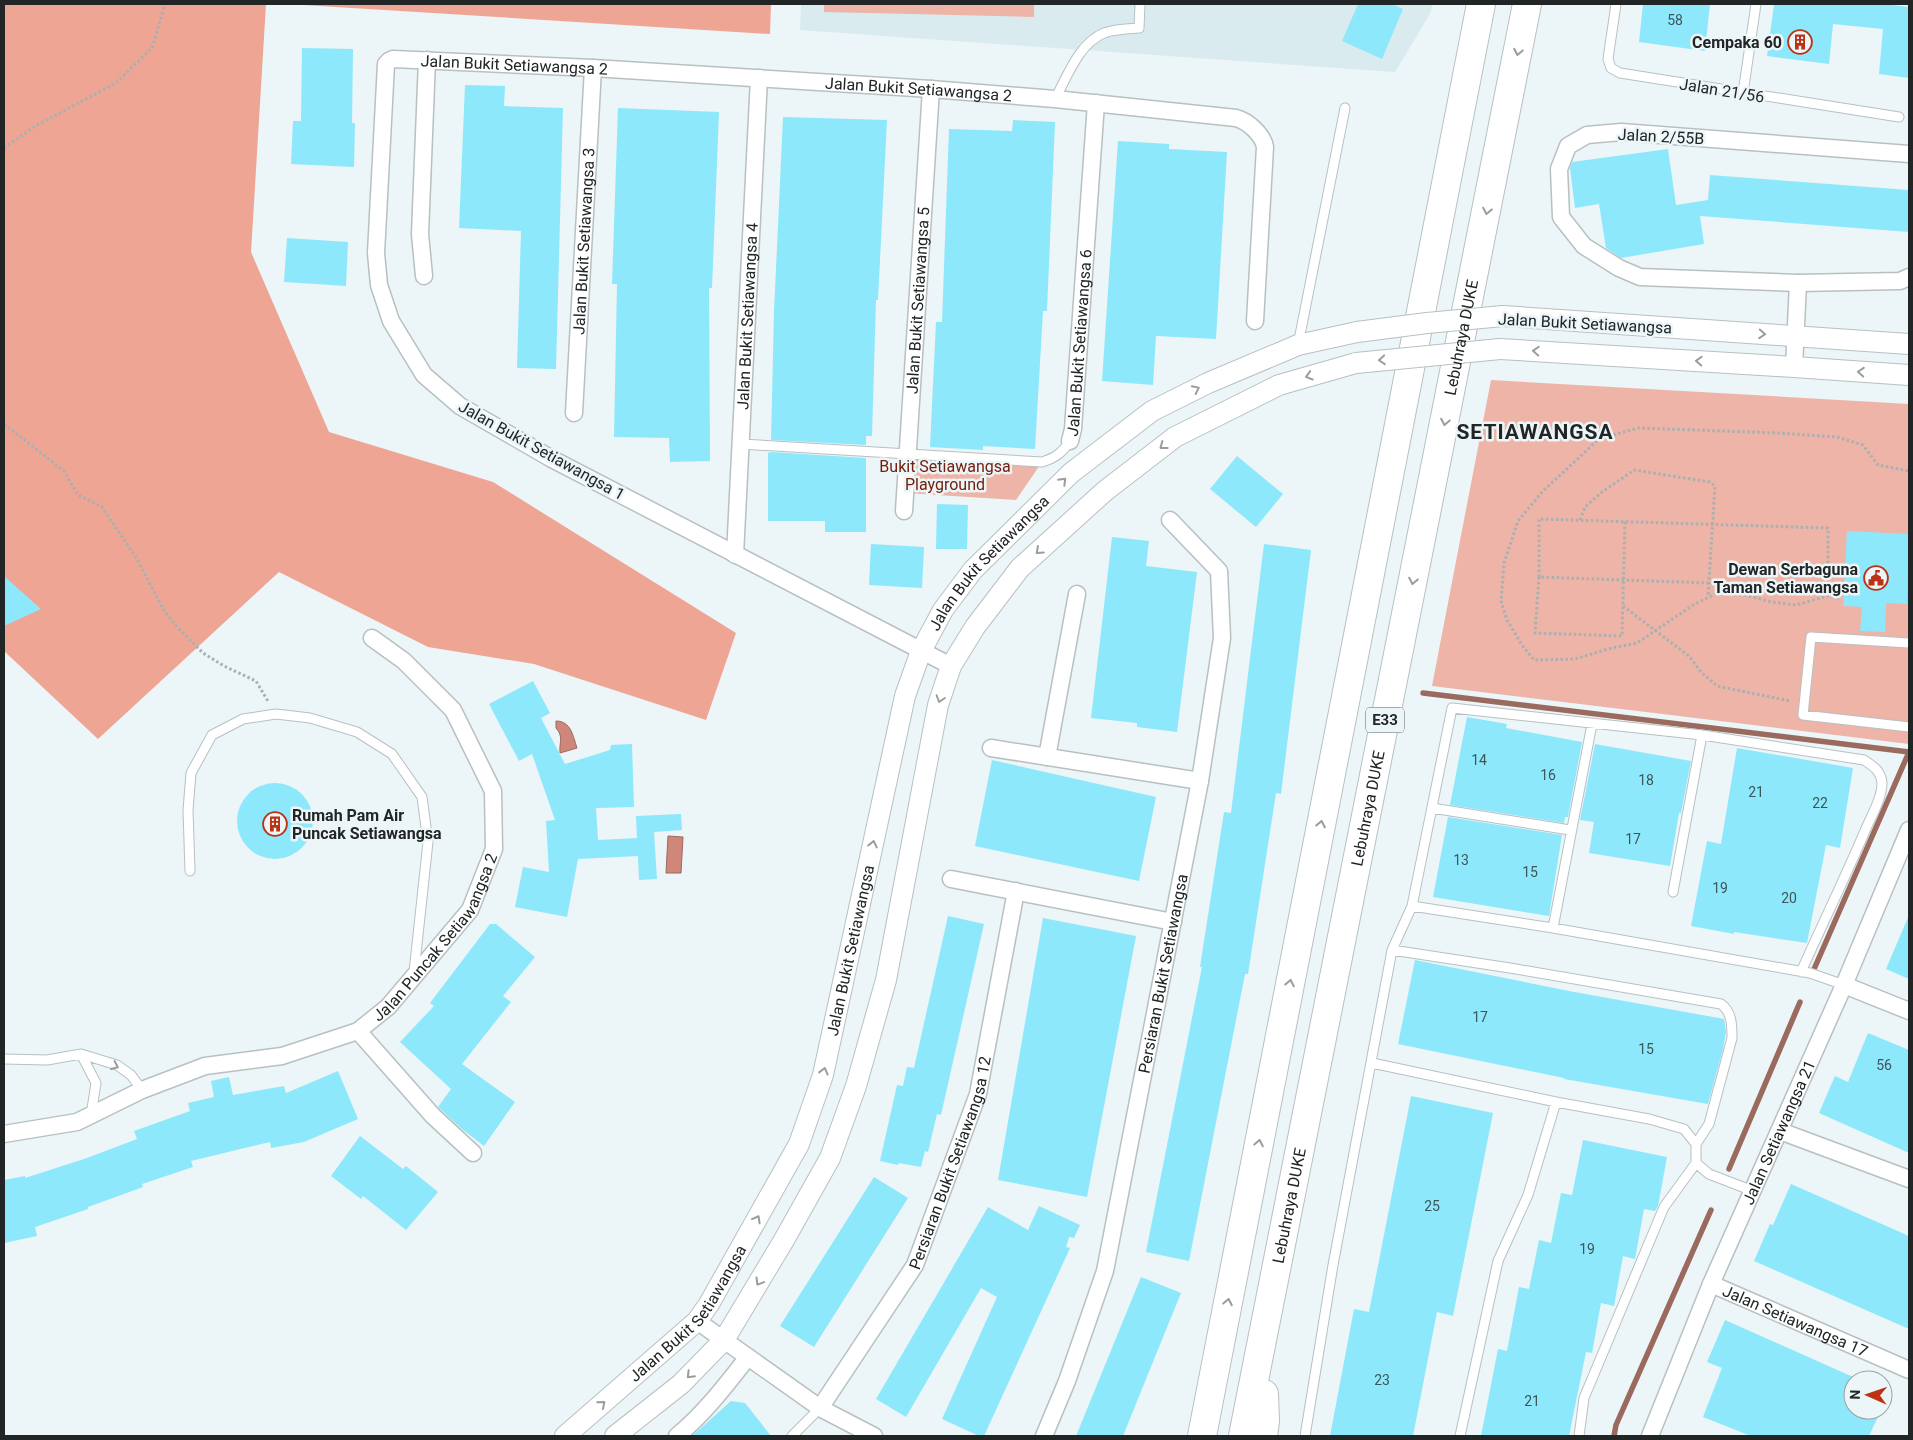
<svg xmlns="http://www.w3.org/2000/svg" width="1913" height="1440" font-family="Roboto,sans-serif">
	<rect width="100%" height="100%" fill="#ecf5f7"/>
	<path fill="#d9ebef" d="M801 4H1432L1431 12 1395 72 800 30Z"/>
	<path fill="#eeb4a7" d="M824 4H1034V17L824 12Z
		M1491 380 1909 404V744L1432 686Z
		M908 453 1042 462 1016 500 906 493Z"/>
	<path fill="#eea594" d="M4 4H266L251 252 329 432 493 482 736 633 706 720 534 664 428 647 279 572 98 739 4 651Z
		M287 4H771L770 34Z"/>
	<path fill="#ce8778" stroke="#9a6a5f" d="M556 721C571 721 573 736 577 748L560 753C559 742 564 737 556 728Z
		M668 836 683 837 681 873H666Z"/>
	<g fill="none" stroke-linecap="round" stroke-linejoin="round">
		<path stroke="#9a6a5f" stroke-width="5.5" d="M1423 693 1909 752 1811 976
			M1729 1169 1800 1002
			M1614 1436 1616 1425 1711 1210"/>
	</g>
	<path fill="#8de8fb" d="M1358 4H1392L1403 9 1382 59 1342 41Z
		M1643 4H1710L1705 51 1639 42Z
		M1774 4H1884L1909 7V78L1879 74 1883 29 1833 24 1829 64 1767 56Z
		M302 48 353 49 352 123H355L354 167 291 164 293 121H301Z
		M465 85 505 86 504 106 563 108 556 369 517 368 521 231 459 228Z
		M618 108 719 112 712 288H709L710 461 670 462 669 438 614 437 617 284H612Z
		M783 117 887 120 878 300H876L872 436H866V445L771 440 774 312Z
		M1013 120 1055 122 1047 311H1043L1035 449 983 446V450L930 447 936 322H942L949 129 1012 131Z
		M1118 141 1169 144V149L1227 152 1216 339 1156 336 1153 385 1102 381Z
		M1668 149 1676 205 1708 200 1710 175 1909 190V232L1700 216 1704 244 1621 258 1606 248 1599 204 1575 208 1570 168 1572 162Z
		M287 238 348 242 346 286 284 282Z
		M771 452 866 458V532H825V521H768V453Z
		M1237 456 1283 494 1256 527 1210 489Z
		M937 504 968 505 967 549H936Z
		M1847 531 1909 534 1907 604 1886 603 1885 632 1860 631 1862 607 1843 606Z
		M1112 537 1149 541 1146 566 1197 572 1177 732 1137 727V723L1091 718Z
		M871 544 924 547 922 588 869 585Z
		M1264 544 1311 550 1281 794 1276 793 1248 974H1245L1189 1261 1146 1252 1202 967H1200L1224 812 1231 813Z
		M4 576 41 609 4 626Z
		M533 681 550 713 541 718 565 764 610 750 611 745 632 744 634 807 596 808 598 840 637 838 636 816 681 814 682 830 654 832 657 879 639 880 638 856 578 859 567 917 515 907 523 867 549 872 546 821 555 820 532 754 519 761 489 704Z
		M1467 717 1507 724 1506 728 1582 742 1568 817H1565L1564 823 1450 805Z
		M1595 744 1691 761 1681 813H1679L1670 866 1589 853 1594 822 1580 820Z
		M1737 748 1853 768 1840 848 1826 845 1807 943 1734 932V934L1691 926 1707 841 1721 844Z
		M992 760 1156 797 1139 881 975 846Z
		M237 821a38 38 0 1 1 76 0a38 38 0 1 1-76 0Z
		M1448 817 1562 835 1549 916 1433 897Z
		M1909 915V979L1886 969Z
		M948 916 984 924 941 1115 937 1114 928 1152 925 1151 921 1167 899 1163 898 1165 880 1161 897 1085 903 1086 907 1067 914 1068Z
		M1043 918 1136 936 1087 1197 998 1180Z
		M490 924H496L535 957 503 996 511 1002 462 1064 515 1102 484 1146 462 1129 438 1107 451 1089 400 1042 434 1006 430 1003Z
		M1415 960 1569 991 1724 1019 1726 1031 1723 1049 1708 1104 1564 1079V1078L1398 1044Z
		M1868 1033 1909 1050V1153L1819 1113 1835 1076 1848 1082Z
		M338 1071 358 1119 304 1142 271 1148 270 1142 191 1161 193 1167 142 1184 143 1187 88 1207V1209L35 1227 37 1236 4 1243V1180L25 1176V1178L87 1158 137 1139 134 1131 190 1111 188 1103 214 1097 211 1081 229 1077 233 1095 284 1086 286 1093Z
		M1411 1096 1493 1113 1453 1316 1437 1312 1413 1436H1330L1354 1309 1369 1312Z
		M360 1136 403 1169 406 1166 438 1192 406 1230 363 1196 361 1199 331 1176Z
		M1583 1140 1667 1157 1658 1206 1655 1211 1644 1209 1635 1259 1623 1256 1614 1306 1601 1303 1592 1353 1586 1352 1569 1436H1481L1498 1349 1507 1351 1519 1287 1529 1289 1539 1240 1551 1243 1561 1193 1572 1195Z
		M874 1177 908 1198 814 1347 780 1326Z
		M1791 1184 1909 1236V1329L1754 1261 1770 1224 1773 1225Z
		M1039 1206 1080 1225 1074 1238 1069 1237 1066 1247 1070 1248 984 1436H979L942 1419 997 1297 981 1288 906 1417 876 1399 988 1207 1028 1230Z
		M1141 1277 1181 1293 1144 1384 1123 1436H1076Z
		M1725 1320 1853 1377V1410H1881L1869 1436H1751L1703 1417 1722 1368 1707 1362Z
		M731 1401 745 1403 771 1436H692Z"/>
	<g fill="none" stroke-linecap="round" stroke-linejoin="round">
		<g stroke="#b8c0c2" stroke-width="11">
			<path id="service" d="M1616 4 1608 59 1611 68 1620 73 1899 117
				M1743 93 1756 4
				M1055 99C1067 77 1079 43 1104 33 1115 29 1127 29 1139 28L1140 4
				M1298 345 1345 108
				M741 444 1042 462C1055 458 1062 453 1070 441
				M1909 643 1811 637 1803 715 1909 727
				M1432 808 1570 830
				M190 871 188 810 191 773 212 735 243 719 276 714 310 718 357 732 392 754 422 797 428 842 414 972
				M1673 892 1702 735
				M1412 906 1553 928 1810 973 1844 985
				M1553 928 1592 724
				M1392 950 1510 968 1721 1004C1732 1012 1732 1025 1732 1038L1709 1124 1696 1144
				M81 1054 96 1083 91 1115
				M4 1059 47 1060 81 1054 117 1065 131 1075 142 1090
				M1372 1063 1556 1102 1649 1119 1684 1129 1696 1144V1163
				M792 1436 820 1408
				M1305 1436 1333 1265 1392 950 1412 906 1452 708 1702 735 1864 760C1873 766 1881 771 1882 783 1882 799 1870 818 1864 833 1844 880 1822 925 1801 972
				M1460 1436 1498 1261 1528 1195 1556 1102
				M1579 1436 1584 1398 1664 1207 1696 1163 1709 1174 1753 1191"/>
		</g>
		<g stroke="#b8c0c2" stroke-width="19">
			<g id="minor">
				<path d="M1909 154 1621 132 1587 135 1568 146 1559 169 1561 217 1584 246 1619 268 1640 277 1798 283 1900 281 1909 277"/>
				<path d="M424 276 420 234 427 60"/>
				<path d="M1794 367 1798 283"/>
				<path id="s1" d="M574 413 593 68"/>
				<path id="s2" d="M1070 441 1073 429 1096 103"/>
				<path id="s3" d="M904 511 931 89"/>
				<path id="s4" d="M735 555 759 78"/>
				<path id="s5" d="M951 666 552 459 460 406 424 375 391 321 379 285 376 253 386 64 389 61 393 59 593 68 931 89 1055 99 1236 118C1248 121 1263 135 1265 147L1255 321"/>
				<path d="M991 748 1200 781"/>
				<path d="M1047 757 1077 594"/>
				<path d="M951 879 1173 922"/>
				<path d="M1844 985 1909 1011"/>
				<path d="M358 1031 433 1116 473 1153"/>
				<path d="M1780 1131 1909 1179"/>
				<path id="s6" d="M4 1134 77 1122 142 1090 205 1066 282 1056 358 1031 388 1007 470 910 494 849 493 791 453 710 404 661 372 638"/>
				<path id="s7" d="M1711 1284 1909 1370"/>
				<path d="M697 1321 820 1408 874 1436"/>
				<path id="s8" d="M820 1408 915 1265 978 1094 1016 891"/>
				<path d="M677 1436C704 1414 726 1385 748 1357"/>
				<path id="s9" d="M1044 1436 1067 1381 1105 1271 1200 781 1222 638 1219 571 1170 520"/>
				<path id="s10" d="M1650 1436 1711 1284 1844 985 1909 830"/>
			</g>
		</g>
		<g stroke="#b8c0c2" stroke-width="22">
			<g id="tertiary">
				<path d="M1503 316 1909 344"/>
				<path d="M1500 349 1794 367 1909 375"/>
				<path id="s11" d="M565 1436 697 1321 709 1304 799 1144 823 1075 905 696 921 651 943 610 973 570 1071 473 1152 411 1208 383 1298 345 1357 332"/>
				<path d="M615 1436 681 1384 724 1340 784 1240 830 1158 856 1086 886 980 938 705 951 666 975 627 1020 568 1105 491 1175 437 1279 385 1356 363"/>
			</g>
		</g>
		<g stroke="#b8c0c2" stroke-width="30">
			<g id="motorway">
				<path d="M1202 1436 1481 4"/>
				<path id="s12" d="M1243 1436 1527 4"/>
				<path d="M1263 1436 1265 1421 1264 1394"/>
			</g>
		</g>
		<path stroke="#a9b0b1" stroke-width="3" stroke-dasharray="2.5 2.5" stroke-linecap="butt" d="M4 148 37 125 116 83 152 48 165 4
			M4 424 64 471 78 495 102 507 137 559 163 609 177 627 203 653 224 666 256 681 269 703
			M1580 520 1585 507 1602 492 1634 470 1710 482 1715 486 1708 597
			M1539 577 1535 633 1622 636 1625 521
			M1709 583 1539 577V519L1828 528V596
			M1839 598 1828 596 1796 605 1771 602 1746 595 1715 594 1693 605 1637 643 1608 649 1575 659 1534 660 1522 645 1507 620 1501 601 1504 563 1518 521 1542 492 1599 439 1638 428 1778 433 1837 437 1863 445 1878 465 1909 471
			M1623 606 1689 656 1701 672 1717 686 1790 701"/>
		<use href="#service" stroke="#fff" stroke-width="9"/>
		<use href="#minor" stroke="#fff" stroke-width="16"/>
		<use href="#tertiary" stroke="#fff" stroke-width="20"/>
		<use href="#motorway" stroke="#fff" stroke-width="28"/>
		<g stroke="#b8c0c2" stroke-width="22" stroke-linecap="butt">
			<path id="tertiary-bridge" d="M1357 332 1427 323 1503 316
				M1356 363 1500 349"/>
		</g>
		<use href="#tertiary-bridge" stroke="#fff" stroke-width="20"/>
	</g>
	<defs><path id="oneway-chevron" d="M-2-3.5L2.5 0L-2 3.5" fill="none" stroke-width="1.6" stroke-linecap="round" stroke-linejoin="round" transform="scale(1.25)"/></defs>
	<g stroke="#9b9d9d">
		<use href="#oneway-chevron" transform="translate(1518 52) rotate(101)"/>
		<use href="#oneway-chevron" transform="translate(1487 211) rotate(101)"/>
		<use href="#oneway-chevron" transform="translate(1762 334) rotate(4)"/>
		<use href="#oneway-chevron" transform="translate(1536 351) rotate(-177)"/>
		<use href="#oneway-chevron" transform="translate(1382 360) rotate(175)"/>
		<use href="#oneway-chevron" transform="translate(1699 361) rotate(-177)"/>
		<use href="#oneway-chevron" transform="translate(1861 372) rotate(-176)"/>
		<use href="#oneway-chevron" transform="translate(1309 376) rotate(164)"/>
		<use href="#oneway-chevron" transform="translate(1196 389) rotate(-26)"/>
		<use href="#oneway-chevron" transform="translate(1445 422) rotate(101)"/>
		<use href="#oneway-chevron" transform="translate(1163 446) rotate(143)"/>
		<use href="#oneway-chevron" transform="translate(1063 481) rotate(-45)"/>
		<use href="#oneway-chevron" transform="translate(1039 551) rotate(138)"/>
		<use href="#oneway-chevron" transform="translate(1413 581) rotate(101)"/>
		<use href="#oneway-chevron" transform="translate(940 699) rotate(108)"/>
		<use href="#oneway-chevron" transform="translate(1321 824) rotate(-79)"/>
		<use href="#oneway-chevron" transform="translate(873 844) rotate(-78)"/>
		<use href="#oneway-chevron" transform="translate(1290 983) rotate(-79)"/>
		<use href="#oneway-chevron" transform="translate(115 1066) rotate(25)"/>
		<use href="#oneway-chevron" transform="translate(824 1071) rotate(-76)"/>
		<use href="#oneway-chevron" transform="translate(1259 1143) rotate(-79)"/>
		<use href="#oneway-chevron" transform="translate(757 1219) rotate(-61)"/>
		<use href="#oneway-chevron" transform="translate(759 1282) rotate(121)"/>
		<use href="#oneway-chevron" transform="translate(1228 1302) rotate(-79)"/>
		<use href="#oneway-chevron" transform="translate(690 1375) rotate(135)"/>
		<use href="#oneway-chevron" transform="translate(602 1404) rotate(-41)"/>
	</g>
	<defs>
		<g id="building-ring" transform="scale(1.25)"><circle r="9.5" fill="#ecf5f7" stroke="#bc3214" stroke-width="1.5"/><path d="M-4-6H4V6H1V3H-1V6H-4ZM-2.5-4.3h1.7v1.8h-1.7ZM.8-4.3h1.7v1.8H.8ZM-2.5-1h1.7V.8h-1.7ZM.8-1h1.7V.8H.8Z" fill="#bc3214"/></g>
		<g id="civic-ring" transform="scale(1.25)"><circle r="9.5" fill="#ecf5f7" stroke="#bc3214" stroke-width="1.5"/><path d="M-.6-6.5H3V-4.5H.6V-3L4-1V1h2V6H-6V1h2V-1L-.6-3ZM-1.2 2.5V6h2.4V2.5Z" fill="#bc3214"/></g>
	</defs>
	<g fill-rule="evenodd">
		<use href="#building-ring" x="1800" y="42"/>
		<use href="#civic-ring" x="1876" y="578"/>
		<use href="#building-ring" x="275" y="824"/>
	</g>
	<g text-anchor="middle" stroke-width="5" stroke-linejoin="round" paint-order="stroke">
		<g font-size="14" fill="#3c565a">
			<text x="1675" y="25">58</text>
			<text x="1479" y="765">14</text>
			<text x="1548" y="780">16</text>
			<text x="1646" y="785">18</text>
			<text x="1756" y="797">21</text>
			<text x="1820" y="808">22</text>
			<text x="1633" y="844">17</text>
			<text x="1461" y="865">13</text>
			<text x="1530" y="877">15</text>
			<text x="1720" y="893">19</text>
			<text x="1789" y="903">20</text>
			<text x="1480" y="1022">17</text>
			<text x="1646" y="1054">15</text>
			<text x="1884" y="1070">56</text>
			<text x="1432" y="1211">25</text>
			<text x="1587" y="1254">19</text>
			<text x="1382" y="1385">23</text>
			<text x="1532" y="1406">21</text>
		</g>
		<rect fill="#ecf5f7" stroke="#5e6364" stroke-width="1" x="1366" y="707.5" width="38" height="25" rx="4"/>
		<g font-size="15" font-weight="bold" fill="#212525">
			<text x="1385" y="725">E33</text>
		</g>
		<g font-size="16" font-weight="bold" fill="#212525" stroke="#ecf5f7" text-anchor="end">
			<text x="1782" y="48">Cempaka 60</text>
			<text x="1858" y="575">Dewan Serbaguna<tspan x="1858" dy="18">Taman Setiawangsa</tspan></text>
			<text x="292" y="821" text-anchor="start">Rumah Pam Air<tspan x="292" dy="18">Puncak Setiawangsa</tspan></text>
		</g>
		<g font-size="16" fill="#212525" stroke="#ecf5f7">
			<text dy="6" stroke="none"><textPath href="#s5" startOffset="1056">Jalan Bukit Setiawangsa 2</textPath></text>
			<text dy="6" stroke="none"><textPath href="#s5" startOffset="1461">Jalan Bukit Setiawangsa 2</textPath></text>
			<text transform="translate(1722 90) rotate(9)" y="6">Jalan 21/56</text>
			<text transform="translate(1661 136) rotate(3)" y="6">Jalan 2/55B</text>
			<text dy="6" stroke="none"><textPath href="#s1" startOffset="172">Jalan Bukit Setiawangsa 3</textPath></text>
			<text dy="6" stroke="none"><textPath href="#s3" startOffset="211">Jalan Bukit Setiawangsa 5</textPath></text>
			<text dy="6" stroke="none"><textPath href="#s4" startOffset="239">Jalan Bukit Setiawangsa 4</textPath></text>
			<text transform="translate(1585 323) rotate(3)" y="6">Jalan Bukit Setiawangsa</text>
			<text dy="6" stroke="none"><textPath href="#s12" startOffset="1120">Lebuhraya DUKE</textPath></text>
			<text dy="6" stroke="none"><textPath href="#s2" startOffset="99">Jalan Bukit Setiawangsa 6</textPath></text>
			<text transform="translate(542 450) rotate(29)" y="6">Jalan Bukit Setiawangsa 1</text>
			<text dy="6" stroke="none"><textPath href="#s11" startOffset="1000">Jalan Bukit Setiawangsa</textPath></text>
			<text dy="6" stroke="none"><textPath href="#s12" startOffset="640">Lebuhraya DUKE</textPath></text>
			<text dy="6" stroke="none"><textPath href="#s6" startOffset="495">Jalan Puncak Setiawangsa 2</textPath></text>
			<text dy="6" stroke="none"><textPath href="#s11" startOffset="580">Jalan Bukit Setiawangsa</textPath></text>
			<text dy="6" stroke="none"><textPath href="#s9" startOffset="479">Persiaran Bukit Setiawangsa</textPath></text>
			<text dy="6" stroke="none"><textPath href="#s10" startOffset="330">Jalan Setiawangsa 21</textPath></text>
			<text dy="6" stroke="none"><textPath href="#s8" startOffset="280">Persiaran Bukit Setiawangsa 12</textPath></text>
			<text dy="6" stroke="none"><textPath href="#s12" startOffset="235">Lebuhraya DUKE</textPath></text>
			<text dy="6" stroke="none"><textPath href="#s11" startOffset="175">Jalan Bukit Setiawangsa</textPath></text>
			<text dy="6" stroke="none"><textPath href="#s7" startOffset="92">Jalan Setiawangsa 17</textPath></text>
		</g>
		<g font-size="16" fill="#74200f" stroke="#ecf5f7">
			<text x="945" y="472">Bukit Setiawangsa<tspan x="945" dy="18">Playground</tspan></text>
		</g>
		<g font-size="21" font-weight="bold" letter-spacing="1" fill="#212525" stroke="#ecf5f7">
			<text x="1535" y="439">SETIAWANGSA</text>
		</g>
	</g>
	<rect width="1913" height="1440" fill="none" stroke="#212525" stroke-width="10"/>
	<g transform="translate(1868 1395) rotate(272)"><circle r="24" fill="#ecf5f7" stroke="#9ba2a3"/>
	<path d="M0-4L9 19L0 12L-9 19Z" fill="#bc3214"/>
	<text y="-8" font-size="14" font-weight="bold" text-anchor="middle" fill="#212525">N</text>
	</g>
</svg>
